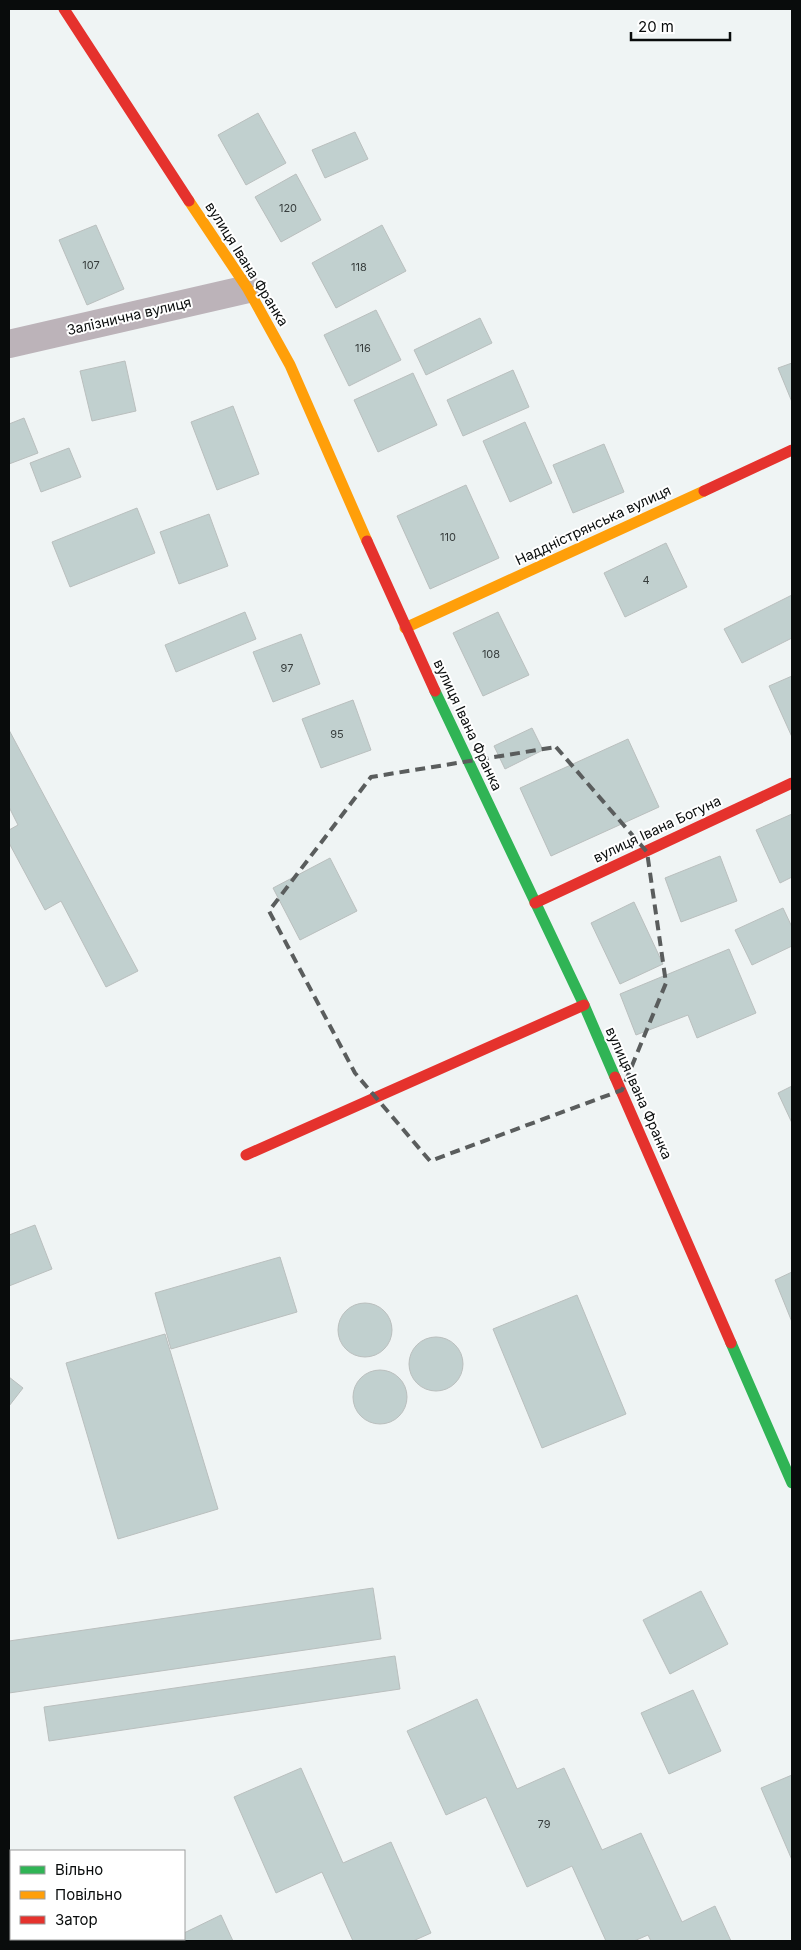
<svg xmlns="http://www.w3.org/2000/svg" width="801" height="1950" font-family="Inter,sans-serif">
	<rect width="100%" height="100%" fill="#eff4f4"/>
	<path fill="#c1d0cf" stroke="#babfbe" d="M258 113 286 163 246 185 218 135Z
		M355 132 368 159 325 178 312 150Z
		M296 174 321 220 281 242 255 197Z
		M96 225 124 289 87 305 59 240Z
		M382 225 406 271 336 308 312 263Z
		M376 310 401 360 349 386 324 335Z
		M480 318 492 343 426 375 414 350Z
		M125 361 136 411 92 421 80 371Z
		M792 363V402L778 368Z
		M513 370 529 407 463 436 447 400Z
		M413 373 437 425 378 452 354 400Z
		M233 406 259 474 217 490 191 422Z
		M24 418 38 453 9 464V424Z
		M525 422 552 483 510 502 483 441Z
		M604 444 624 492 573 513 553 465Z
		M69 448 81 477 41 492 30 463Z
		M466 485 499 558 430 589 397 516Z
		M137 508 155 553 70 587 52 542Z
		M209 514 228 566 179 584 160 532Z
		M666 543 687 587 625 617 604 573Z
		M792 595V638L742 663 724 629Z
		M245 612 256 639 176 672 165 645Z
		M498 612 529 675 483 696 453 633Z
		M301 634 320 684 273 702 253 652Z
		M792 676V737L769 686Z
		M353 700 371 750 321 768 302 719Z
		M532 728 543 750 505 769 494 746Z
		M9 730 138 971 106 987 61 901 45 910 9 843V830L18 825 9 807Z
		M628 739 659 807 551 856 520 788Z
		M792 814V877L780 883 756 830Z
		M720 856 737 901 681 922 665 878Z
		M330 858 357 911 300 940 273 888Z
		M634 902 663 964 620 984 591 923Z
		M783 908 792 927V946L752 965 735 930Z
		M729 949 756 1013 697 1038 688 1015 636 1035 620 994Z
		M792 1086V1123L778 1093Z
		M35 1225 52 1269 9 1286V1235Z
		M280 1257 297 1312 171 1349 155 1293Z
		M792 1272V1322L775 1280Z
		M577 1295 626 1414 542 1448 493 1329Z
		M338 1330a27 27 0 1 1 54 0a27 27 0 1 1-54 0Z
		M165 1334 218 1509 118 1539 66 1363Z
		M409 1364a27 27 0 1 1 54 0a27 27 0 1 1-54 0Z
		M353 1397a27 27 0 1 1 54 0a27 27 0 1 1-54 0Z
		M9 1377 23 1388 9 1406Z
		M373 1588 381 1639 9 1693V1641Z
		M701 1591 728 1644 670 1674 643 1620Z
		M395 1656 400 1689 49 1741 44 1707Z
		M693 1690 721 1751 669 1774 641 1713Z
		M477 1699 517 1789 564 1768 602 1850 641 1833 682 1922 715 1906 731 1941H651L648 1935 634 1941H606L572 1866 527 1887 486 1797 446 1815 407 1731Z
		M301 1768 343 1863 391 1842 431 1933 413 1941H353L322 1872 276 1893 234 1797Z
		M792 1775V1860L761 1788Z
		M221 1915 233 1941H166L171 1939H184V1933Z"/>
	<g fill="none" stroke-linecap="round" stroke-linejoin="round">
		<path stroke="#bcb3b9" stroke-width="28" d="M9 344 248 289"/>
		<path stroke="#30b455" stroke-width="11" d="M435 691 584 1005 615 1077
			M731 1343 792 1483"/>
		<path stroke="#ff9f0a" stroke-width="11" d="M189 201 248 289 290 365 367 541
			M405 628 704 491"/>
		<path stroke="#e5322d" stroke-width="11" d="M64 9 189 201
			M704 491 792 450
			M367 541 435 691
			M535 903 792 783
			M615 1077 731 1343
			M246 1155 584 1005"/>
	</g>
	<path fill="none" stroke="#5a5d5d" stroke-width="4" stroke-dasharray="10 6" stroke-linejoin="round" d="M556 747 647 852 666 983 622 1090 430 1161 355 1073 269 911 371 777Z"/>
	<g text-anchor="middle" stroke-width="4" stroke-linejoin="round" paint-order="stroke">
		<g font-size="11" fill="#373d3d">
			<text x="288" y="212">120</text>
			<text x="91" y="269">107</text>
			<text x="359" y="271">118</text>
			<text x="363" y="352">116</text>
			<text x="448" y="541">110</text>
			<text x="646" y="584">4</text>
			<text x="491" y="658">108</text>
			<text x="287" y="672">97</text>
			<text x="337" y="738">95</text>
			<text x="544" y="1828">79</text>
		</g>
		<g font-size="14" fill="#090c0c" stroke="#fff">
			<text transform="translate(247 264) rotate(58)" y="5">вулиця Івана Франка</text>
			<text transform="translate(129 316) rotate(-13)" y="5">Залізнична вулиця</text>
			<text transform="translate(593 525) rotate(-25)" y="5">Наддністрянська вулиця</text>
			<text transform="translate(468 725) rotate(65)" y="5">вулиця Івана Франка</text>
			<text transform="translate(657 829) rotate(-25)" y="5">вулиця Івана Богуна</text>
			<text transform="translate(639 1093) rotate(66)" y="5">вулиця Івана Франка</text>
		</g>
	</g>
	<rect width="801" height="1950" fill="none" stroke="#090c0c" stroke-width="20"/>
	<rect x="10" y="1850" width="175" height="90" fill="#ffffff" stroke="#9d9e9e"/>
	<rect x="20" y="1866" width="25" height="8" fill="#30b455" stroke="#9d9e9e"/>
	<text x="55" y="1875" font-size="15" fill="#090c0c">Вільно</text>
	<rect x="20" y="1891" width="25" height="8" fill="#ff9f0a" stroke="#9d9e9e"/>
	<text x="55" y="1900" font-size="15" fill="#090c0c">Повільно</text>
	<rect x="20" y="1916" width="25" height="8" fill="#e5322d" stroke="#9d9e9e"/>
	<text x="55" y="1925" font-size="15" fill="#090c0c">Затор</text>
	<path d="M631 32v8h99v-8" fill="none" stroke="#090c0c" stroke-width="2.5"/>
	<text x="638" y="32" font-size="15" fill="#090c0c" stroke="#ffffff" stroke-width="4" paint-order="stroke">20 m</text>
</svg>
